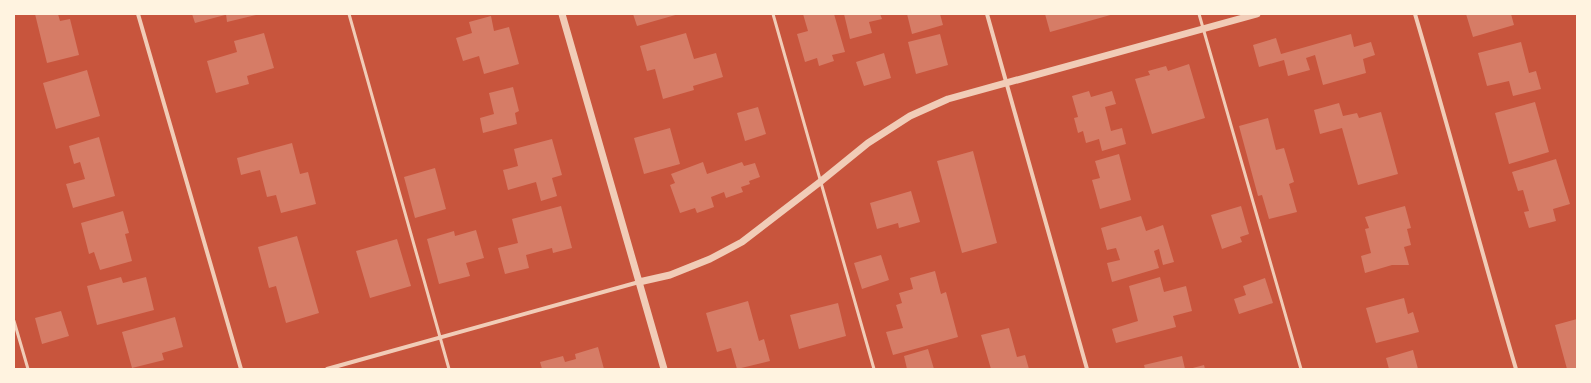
<svg xmlns="http://www.w3.org/2000/svg" width="1591" height="383" font-family="'Golos Text',sans-serif">
	<rect width="100%" height="100%" fill="#c8553d"/>
	<path fill="#d67c66" d="M35 14H58L60 21 70 19 79 55 47 63Z
		M192 14H225V15L195 23Z
		M226 14H256V15L227 22Z
		M633 14H679L637 26Z
		M803 14H834L845 52 832 55 834 61 819 66 817 58 805 62 797 34 808 31Z
		M844 14H880L882 19 869 22 872 33 850 39Z
		M907 14H940L943 25 912 34Z
		M1045 14H1114L1050 32Z
		M1466 14H1511L1514 25 1473 37Z
		M491 16 494 31 509 27 519 64 484 74 479 56 463 61 456 38 472 33 469 22Z
		M264 33 274 68 247 76 249 84 216 93 207 61 237 52 234 41Z
		M686 33 694 59 716 53 723 77 693 86 694 90 663 99 655 69 647 71 640 46Z
		M940 34 948 65 916 74 908 42Z
		M1351 34 1354 47 1371 42 1375 55 1363 59 1366 73 1323 85 1315 55 1306 58 1310 70 1288 76 1284 60 1259 67 1253 45 1276 38 1281 54Z
		M1521 42 1529 73 1536 71 1541 89 1513 96 1509 81 1487 86 1478 53Z
		M884 53 891 78 864 86 856 62Z
		M1189 64 1205 118 1152 134 1135 79 1150 75 1148 71 1166 66 1168 71Z
		M87 70 100 116 56 129 43 83Z
		M513 87 519 111 515 113 517 124 483 133 480 118 494 114 489 93Z
		M1089 91 1091 97 1112 91 1116 104 1105 107 1111 131 1122 128 1126 144 1102 151 1099 139 1086 143 1083 131 1078 133 1074 118 1078 117 1072 96Z
		M1535 102 1549 152 1509 164 1495 113Z
		M1339 103 1343 116 1357 113 1359 118 1381 112 1398 174 1358 185 1342 128 1320 134 1314 110Z
		M758 107 766 134 745 141 737 113Z
		M1268 118 1276 150 1284 148 1294 182 1289 184 1297 212 1269 219 1262 195 1258 196 1239 126Z
		M670 128 680 164 644 174 634 138Z
		M99 137 115 196 73 208 66 184 85 179 80 162 74 164 69 146Z
		M552 139 562 175 552 178 557 196 541 201 536 182 508 190 503 170 518 166 514 149Z
		M292 143 300 174 308 172 316 204 281 213 276 195 267 197 260 170 241 175 237 158Z
		M973 151 997 243 962 253 937 161Z
		M1119 154 1131 200 1100 209 1092 180 1100 178 1095 161Z
		M1556 159 1570 204 1553 209 1556 221 1529 228 1524 212 1529 211 1523 190 1518 191 1512 172Z
		M703 162 707 174 742 162 744 166 755 163 760 177 749 181 750 184 741 187 743 192 726 198 724 192 711 197 714 207 697 213 695 208 680 213 670 185 675 183 671 174Z
		M435 168 446 209 415 218 404 177Z
		M911 191 920 222 899 228 898 223 877 229 870 203Z
		M561 206 572 248 553 253 552 248 526 255 529 268 505 274 498 248 518 243 512 219Z
		M1241 206 1249 234 1240 237 1242 242 1222 249 1211 215Z
		M1405 206 1411 228 1407 229 1411 245 1404 247 1409 265H1392L1365 273 1361 256 1371 253 1365 229 1369 228 1365 217Z
		M123 211 129 233 125 234 132 261 100 270 94 252 89 254 81 223Z
		M1141 216 1146 231 1163 225 1174 262 1163 265 1159 249 1154 251 1159 268 1112 282 1107 263 1120 260 1116 248 1107 250 1101 228Z
		M476 230 484 258 466 263 470 276 439 284 427 239 454 231 455 236Z
		M297 236 319 313 286 323 276 286 269 288 258 247Z
		M397 239 411 286 370 298 356 251Z
		M881 255 889 280 862 289 854 263Z
		M935 271 941 294 946 292 958 337 893 355 886 332 903 328 896 305 902 303 899 293 913 289 910 278Z
		M121 277 123 283 146 277 154 310 97 325 87 286Z
		M1160 277 1164 292 1186 286 1192 311 1173 316 1176 327 1116 343 1112 329 1138 321 1129 286Z
		M1265 278 1273 303 1239 314 1234 299 1246 295 1243 286Z
		M1404 298 1408 314 1413 312 1419 332 1376 343 1366 308Z
		M748 301 759 341 764 339 770 361 737 369 731 348 717 352 706 313Z
		M838 303 846 336 799 349 790 315Z
		M61 311 69 336 42 344 35 318Z
		M175 317 183 347 162 353 164 360 132 368 122 332Z
		M1577 319V369H1567L1555 325Z
		M1009 328 1017 357 1025 355 1029 369H991L981 335Z
		M598 347 604 369H542L540 362 563 356 565 362 576 359 575 354Z
		M928 349 934 369H907L904 356Z
		M1413 350 1418 369H1389L1386 358Z
		M1182 356 1185 369H1145L1144 365Z
		M1204 365 1205 369H1189Z"/>
	<g fill="none" stroke-linecap="round" stroke-linejoin="round">
		<path stroke="#f1ccb7" stroke-width="3" d="M349 14 449 369
			M773 14 874 369
			M1199 14 1301 369
			M14 321 28 369"/>
		<path stroke="#f1ccb7" stroke-width="4" d="M138 14 241 369
			M987 14 1087 369
			M1415 14C1450 132 1481 251 1516 369
			M327 369 639 282"/>
		<path stroke="#f1ccb7" stroke-width="7" d="M562 14 664 369
			M639 282 670 275 710 259 742 242 820 182 868 143 910 116 948 99 1257 14"/>
	</g>
	<rect width="1591" height="383" fill="none" stroke="#fff3e0" stroke-width="30"/>
</svg>
